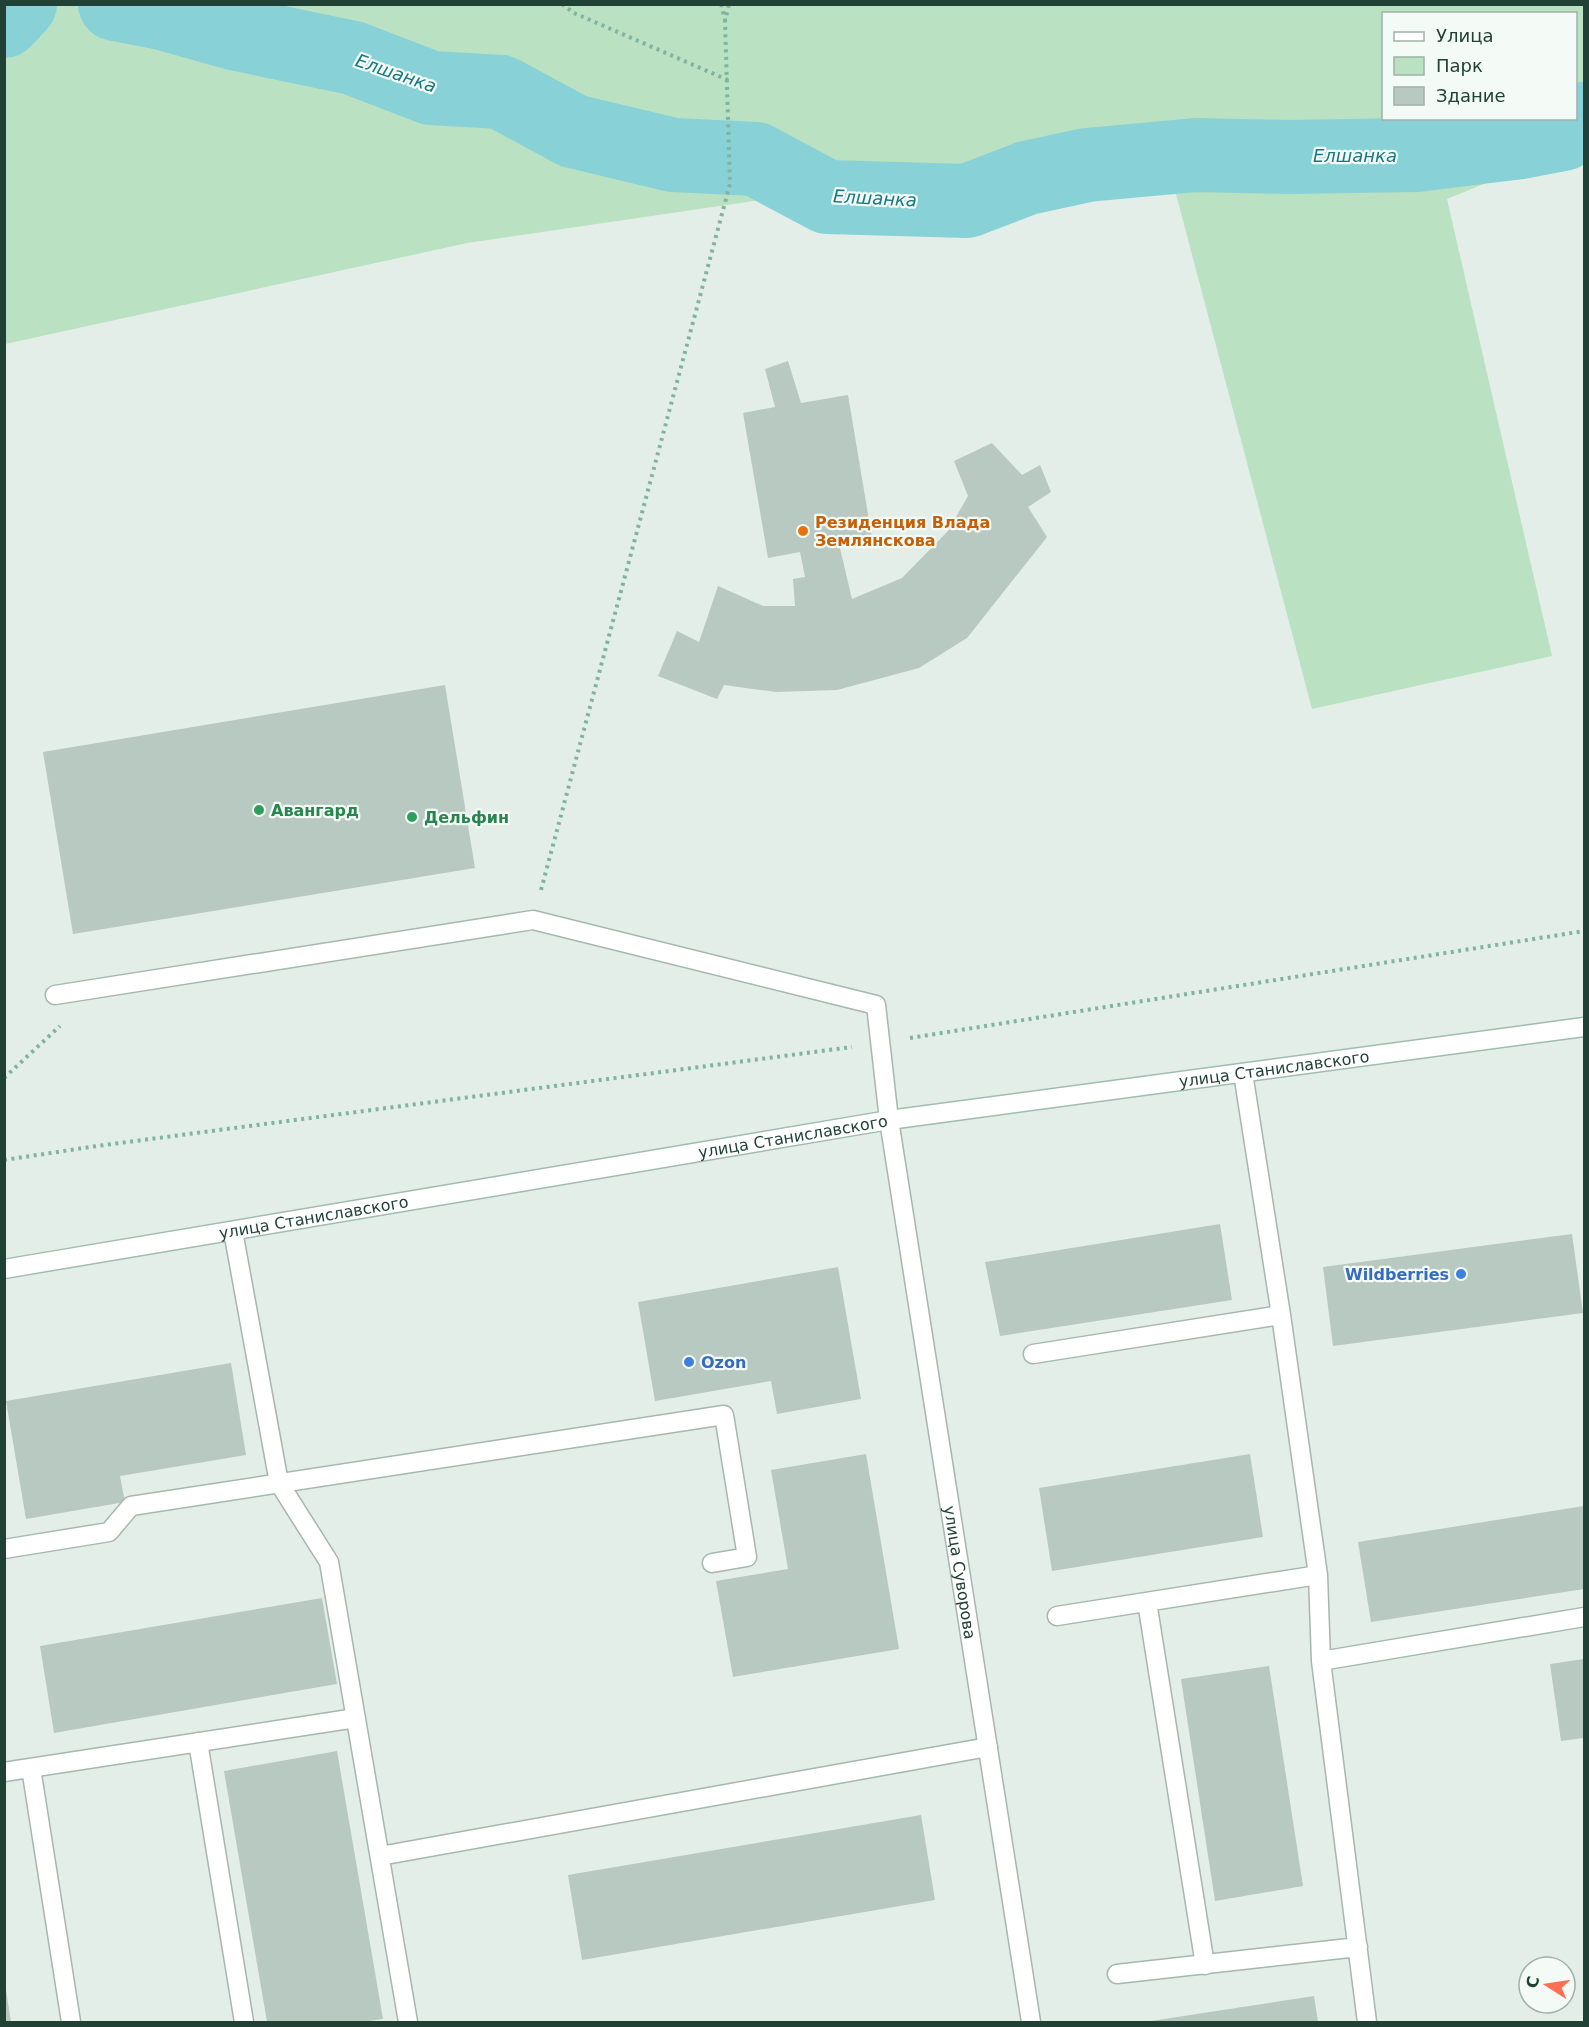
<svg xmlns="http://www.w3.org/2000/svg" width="1589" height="2027" viewBox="0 0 1589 2027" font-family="'DejaVu Sans',sans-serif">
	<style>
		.green { fill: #bae1c1; fill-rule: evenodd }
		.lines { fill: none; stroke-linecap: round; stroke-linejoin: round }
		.river { stroke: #87d1d7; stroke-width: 74 }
		.building { fill: #b8c9c1 }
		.service-casing { stroke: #a5b7af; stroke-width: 21 }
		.minor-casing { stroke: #a5b7af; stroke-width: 21 }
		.secondary-casing { stroke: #a0bbaf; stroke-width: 21 }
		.path { stroke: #81b4a0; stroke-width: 4; stroke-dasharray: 3 4.5; stroke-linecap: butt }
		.service { stroke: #fff; stroke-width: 18 }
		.minor { stroke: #fff; stroke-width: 18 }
		.secondary { stroke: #fff; stroke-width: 18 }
		.food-dot { fill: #e8710a; stroke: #f4faf6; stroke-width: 2 }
		.leisure-dot { fill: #2e9e5b; stroke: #f4faf6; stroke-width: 2 }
		.shop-dot { fill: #3f7fe0; stroke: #f4faf6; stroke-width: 2 }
		.labels { text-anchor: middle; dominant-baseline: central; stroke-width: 4.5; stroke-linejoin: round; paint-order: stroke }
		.food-label { font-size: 16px; font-weight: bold; fill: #c56008; stroke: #f4faf6; text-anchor: start }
		.leisure-label { font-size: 16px; font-weight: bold; fill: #27864d; stroke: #f4faf6; text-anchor: start }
		.street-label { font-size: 16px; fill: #214136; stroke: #f4faf6 }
		.shop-label { font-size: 16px; font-weight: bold; fill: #366cbe; stroke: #f4faf6; text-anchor: end }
		.water-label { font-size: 18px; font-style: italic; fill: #167982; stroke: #f4faf6 }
	</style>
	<rect width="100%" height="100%" fill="#e3eee8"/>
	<path class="green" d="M4,5H1584V143L1447,199L1552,656L1312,709L1162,141L467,243L5,344ZM1384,14H1576V118H1384Z"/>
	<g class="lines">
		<path class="river" d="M115,4L162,13L233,33L353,58L431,88L501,92L573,131L673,155L756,159L827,197L967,201L1027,178L1087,165L1196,155L1288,157L1416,155L1521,142L1563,134L1584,119
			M4,21L20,4"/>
	</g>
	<path class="building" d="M788,361L801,403L848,395L872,538L839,544L852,599L902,578L948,531L968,496L954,461L992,443L1022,475L1040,465L1051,492L1028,507L1047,537L967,638L919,668L837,690L776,692L724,685L717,699L658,676L677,631L699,642L718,586L763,606H795L793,579L805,577L800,552L768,558L743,413L775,407L765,369Z
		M445,685L475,868L73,934L43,752Z
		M1220,1224L1232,1300L1000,1336L985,1262Z
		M1572,1234L1583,1313L1333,1346L1323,1267Z
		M838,1267L861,1399L777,1414L771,1381L655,1401L638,1302Z
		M231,1363L246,1455L120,1476L125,1502L26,1519L6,1401Z
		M866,1454L899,1649L733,1677L716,1581L788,1569L771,1470Z
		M1250,1454L1263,1537L1052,1571L1039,1488Z
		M1584,1506V1589L1371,1622L1358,1542Z
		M322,1598L337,1684L54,1733L40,1646Z
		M1584,1659V1738L1561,1741L1550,1664Z
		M1269,1666L1303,1886L1215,1901L1181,1679Z
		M337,1751L383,2019L362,2022H267L224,1771Z
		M921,1815L935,1900L582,1960L568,1875Z
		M4,1990H6L11,2022H4Z
		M1314,1996L1318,2022H1151V2021Z"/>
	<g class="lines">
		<defs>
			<path id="service" d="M55,995L533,920L876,1005L889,1120
				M1243,1073L1281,1315L1318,1575L1321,1661L1367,2022
				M233,1231L279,1483L329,1562L408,2022
				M1033,1354L1281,1315
				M4,1549L109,1532L131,1506L724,1415L747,1557L712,1563
				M1147,1602L1205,1965
				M1057,1616L1318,1575
				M1321,1661L1584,1617
				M198,1742L244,2022
				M31,1768L71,2022
				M4,1772L356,1718
				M380,1856L988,1747
				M1117,1974L1358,1947"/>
			<g id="minor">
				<path id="s1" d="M889,1120L1031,2022"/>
			</g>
			<g id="secondary">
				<path id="s2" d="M4,1269L889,1120L1584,1027"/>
			</g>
		</defs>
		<use href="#service" class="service-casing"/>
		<use href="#minor" class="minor-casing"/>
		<use href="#secondary" class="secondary-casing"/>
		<path class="path" d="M562,4L574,13L728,80
			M721,4L725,20
			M541,890L730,184L725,21L729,4
			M910,1038L1584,931
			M4,1078L60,1026
			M4,1160L97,1146L852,1047"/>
		<use href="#service" class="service"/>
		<use href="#minor" class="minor"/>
		<use href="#secondary" class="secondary"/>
	</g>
	<circle class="food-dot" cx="803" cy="531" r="6"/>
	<g class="leisure-dot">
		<circle cx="259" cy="810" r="6"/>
		<circle cx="412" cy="817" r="6"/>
	</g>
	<g class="shop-dot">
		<circle cx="1461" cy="1274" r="6"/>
		<circle cx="689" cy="1362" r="6"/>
	</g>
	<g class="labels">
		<g class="food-label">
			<text x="815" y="522">Резиденция Влада<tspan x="815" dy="18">Землянскова</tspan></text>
		</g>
		<g class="leisure-label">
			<text x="271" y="810">Авангард</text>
			<text x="424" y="817">Дельфин</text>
		</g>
		<g class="street-label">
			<text stroke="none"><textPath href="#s2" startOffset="1286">улица Станиславского</textPath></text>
			<text stroke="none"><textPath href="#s2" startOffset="800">улица Станиславского</textPath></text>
			<text stroke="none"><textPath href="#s2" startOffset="314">улица Станиславского</textPath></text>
			<text stroke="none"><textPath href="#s1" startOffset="458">улица Суворова</textPath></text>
		</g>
		<g class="shop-label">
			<text x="1449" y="1274">Wildberries</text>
			<text x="701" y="1362" text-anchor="start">Ozon</text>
		</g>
		<g class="water-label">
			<text transform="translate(396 73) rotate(19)">Елшанка</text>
			<text x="1355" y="155">Елшанка</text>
			<text transform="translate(875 198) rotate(3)">Елшанка</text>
		</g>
	</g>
	<rect width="1589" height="2027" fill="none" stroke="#214136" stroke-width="12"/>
	<rect x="1382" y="12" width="195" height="108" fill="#f4faf6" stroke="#a0b0a9" stroke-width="1.5"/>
	<rect x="1394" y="32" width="30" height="9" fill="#ffffff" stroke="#a0b0a9" stroke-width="1.5"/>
	<text x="1436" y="42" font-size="18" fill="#214136">Улица</text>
	<rect x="1394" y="57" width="30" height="18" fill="#bae1c1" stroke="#a0b0a9" stroke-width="1.5"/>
	<text x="1436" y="72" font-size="18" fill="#214136">Парк</text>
	<rect x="1394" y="87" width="30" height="18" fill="#b8c9c1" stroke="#a0b0a9" stroke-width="1.5"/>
	<text x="1436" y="102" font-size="18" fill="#214136">Здание</text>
	<g transform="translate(1547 1985) rotate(282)"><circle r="28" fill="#f4faf6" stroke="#a0b0a9" stroke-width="1.5"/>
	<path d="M0-4.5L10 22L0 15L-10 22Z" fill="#fd6e52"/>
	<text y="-9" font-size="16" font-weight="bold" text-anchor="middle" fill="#214136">С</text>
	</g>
</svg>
